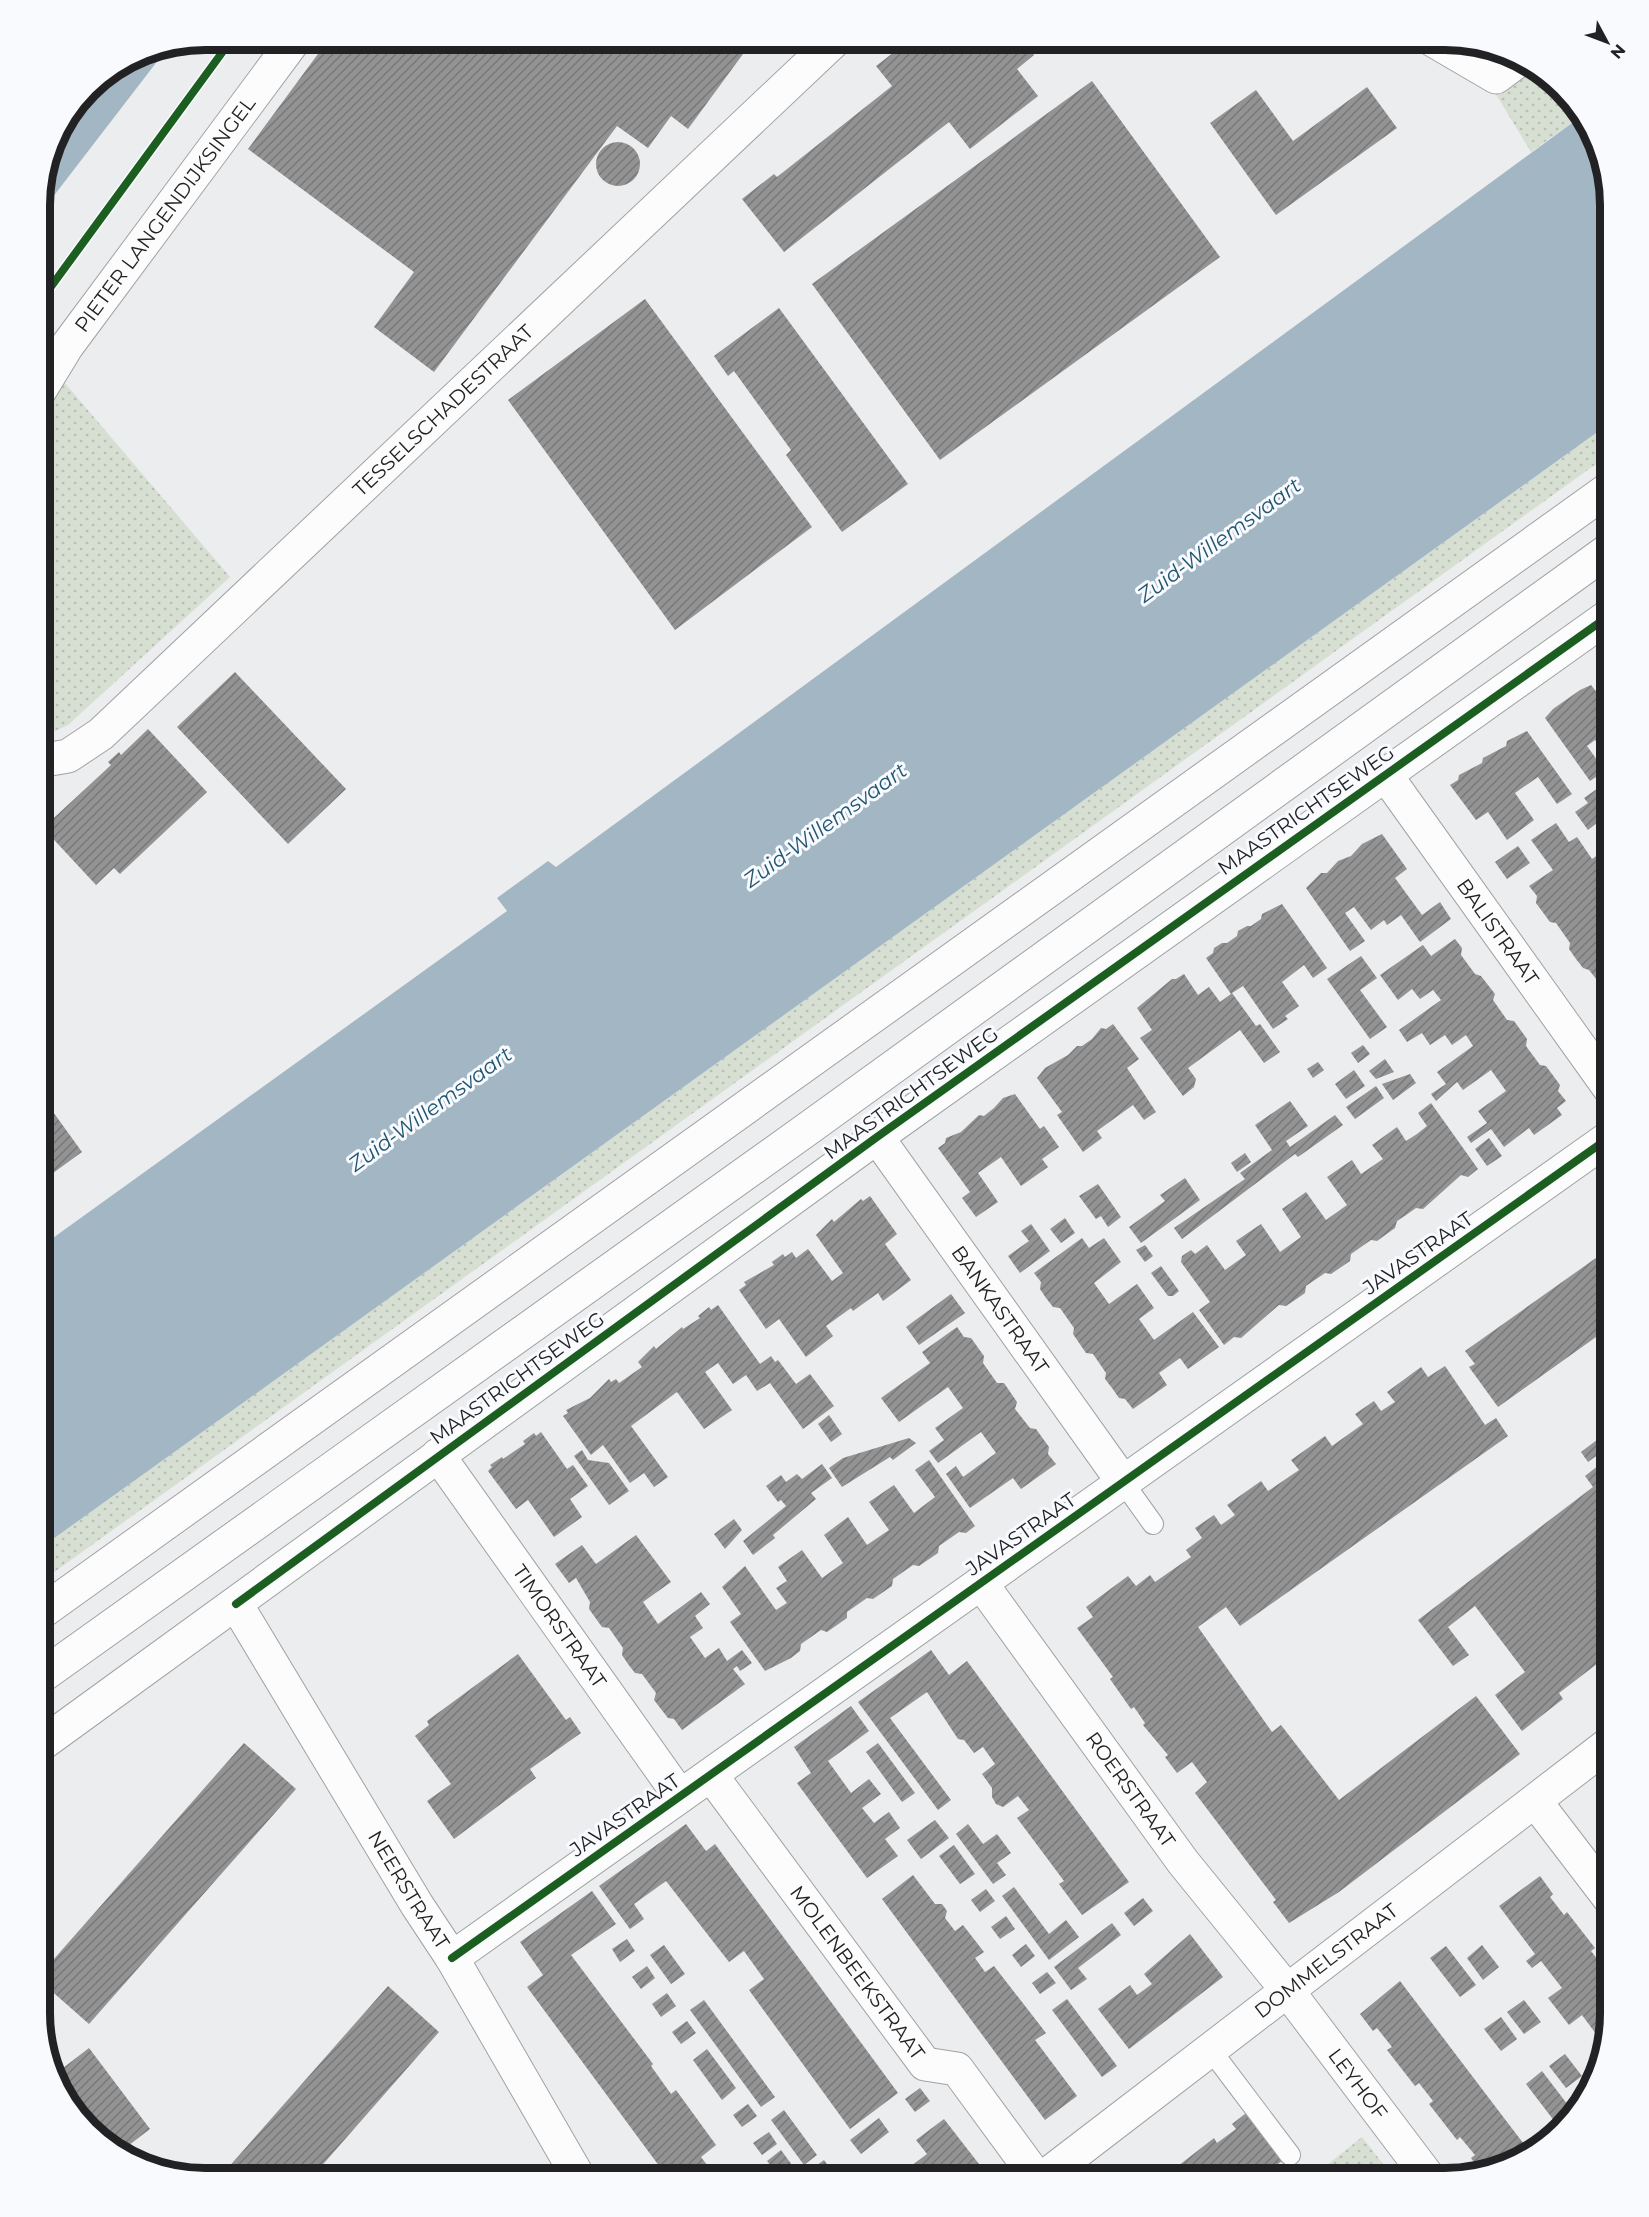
<svg xmlns="http://www.w3.org/2000/svg" width="1649" height="2217" viewBox="0 0 1649 2217" font-family="Montserrat,sans-serif">
	<style>
		.grass { fill: url(#grass-dots) }
		.water { fill: #a2b6c3 }
		.building { fill: url(#building-hatch) }
		.lines { fill: none; stroke-linecap: round; stroke-linejoin: round }
		.service-casing { stroke: #a1a2a4; stroke-width: 22 }
		.minor-casing { stroke: #a1a2a4; stroke-width: 35 }
		.tertiary-casing { stroke: #a1a2a4; stroke-width: 35 }
		.secondary-casing { stroke: #a1a2a4; stroke-width: 35 }
		.service { stroke: #fcfcfd; stroke-width: 20 }
		.minor { stroke: #fcfcfd; stroke-width: 33 }
		.tertiary { stroke: #fcfcfd; stroke-width: 33 }
		.secondary { stroke: #fcfcfd; stroke-width: 33 }
		.cycleway-casing { stroke: #f8fafe; stroke-width: 11 }
		.cycleway { stroke: #1b5e20; stroke-width: 8 }
		.labels { text-anchor: middle; dominant-baseline: central; stroke-width: 6; stroke-linejoin: round; paint-order: stroke }
		.street-label { font-size: 20px; fill: #222224; stroke: #f8fafe }
		.water-label { font-size: 21px; font-style: italic; fill: #235671; stroke: #f8fafe }
		.rim { fill: none; stroke: #222224; stroke-width: 8 }
	</style>
	<defs>
		<pattern id="grass-dots" width="8" height="8" patternUnits="userSpaceOnUse" patternTransform="scale(1.5)"><rect width="8" height="8" fill="#d6dfd2"/><path d="M2 2h.1M6 6h.1" fill="none" stroke="#b7bfb4" stroke-width="1.8" stroke-linecap="round"/></pattern>
		<pattern id="building-hatch" width="6" height="6" patternUnits="userSpaceOnUse" patternTransform="scale(1.5)"><rect width="6" height="6" fill="#939394"/><path d="M-1 1l2-2M0 6l6-6M5 7l2-2" fill="none" stroke="#787879"/></pattern>
	</defs>
	<rect width="100%" height="100%" fill="#ecedef"/>
	<path class="grass" d="M1527,61L1583,115L1531,152L1491,86Z
		M58,375L230,577L68,725L39,738V420Z
		M1610,423V454L39,1583V1549Z
		M1362,2137L1394,2178H1312V2177Z"/>
	<path class="water" d="M169,46L39,215V193L56,131L95,80L141,51Z
		M1583,115L1610,205V423L39,1549V1248L507,911L497,898L548,861L556,867Z"/>
	<path class="building" d="M329,39H754L688,129L671,116L648,148L617,126L434,372L374,327L414,272L248,149Z
		M911,39H1022L1034,55L1017,69L1038,96L970,149L949,122L784,252L742,199L774,174L777,177L892,86L876,66Z
		M1092,81L1220,257L940,460L812,284Z
		M1367,87L1397,128L1276,215L1210,123L1256,90L1293,141Z
		M596 164a22 22 0 1 1 44 0a22 22 0 1 1-44 0Z
		M645,299L812,527L675,630L508,400Z
		M779,308L908,484L842,532L786,455L791,450L734,371L728,376L714,356Z
		M235,672L346,789L288,844L177,727Z
		M1591,685L1602,699L1610,693V761L1595,740L1587,746L1605,771L1590,781L1545,718L1553,709L1580,690Z
		M148,729L207,792L120,874L114,868L96,885L43,828L111,765L108,762L119,752L121,755Z
		M1527,731L1572,794L1557,804L1538,777L1515,793L1534,820L1507,840L1488,812L1476,820L1450,785L1458,780L1459,775L1482,763L1483,758L1506,746L1507,741Z
		M1601,786L1610,799V813L1588,830L1575,812L1588,803L1584,798Z
		M1556,823L1569,842L1577,837L1592,859L1608,848L1610,851V971L1597,980L1589,970L1583,968L1576,959L1569,949L1570,943L1556,923L1550,922L1536,903L1537,896L1529,886L1553,870L1531,840Z
		M1382,834L1407,869L1395,878L1422,915L1440,902L1451,919L1420,942L1401,915L1387,925L1384,920L1371,930L1354,907L1345,913L1365,941L1350,951L1306,888L1321,873H1327L1338,861L1351,856L1362,844Z
		M1518,846L1530,863L1507,879L1495,862Z
		M1282,904L1327,968L1313,978L1304,965L1282,982L1299,1006L1285,1016L1288,1019L1273,1029L1243,986L1232,993L1256,1026L1260,1024L1280,1052L1264,1063L1240,1030L1188,1068L1196,1079L1194,1087L1183,1096L1140,1038L1152,1030L1137,1008L1172,979H1176L1184,974L1198,995L1209,987L1220,1002L1231,994L1206,958L1213,953L1214,948L1222,943H1227L1237,936L1238,931L1247,926H1251L1261,919L1262,914Z
		M1455,939L1462,948L1461,955L1475,974L1481,976L1495,994L1493,1000L1507,1020L1514,1021L1527,1039L1526,1046L1540,1065L1546,1066L1560,1085L1558,1091L1566,1101L1557,1108L1562,1115L1534,1135L1529,1128L1504,1147L1491,1129L1471,1143L1467,1137L1487,1123L1478,1111L1506,1091L1491,1070L1463,1090L1457,1082L1436,1101L1431,1094L1446,1084L1437,1072L1473,1046L1466,1035L1452,1045L1445,1035L1430,1045L1422,1033L1407,1042L1399,1030L1441,1000L1433,990L1420,999L1412,989L1398,1000L1380,975L1423,945L1431,956Z
		M1361,956L1377,978L1360,990L1387,1027L1370,1039L1327,979Z
		M1113,1024L1139,1059L1127,1068L1156,1112L1144,1120L1133,1105L1097,1131L1102,1138L1083,1152L1057,1115L1062,1112L1037,1078L1045,1068L1068,1055L1077,1046H1082L1092,1039L1101,1028L1106,1029Z
		M1363,1045L1370,1054L1358,1063L1351,1053Z
		M1385,1059L1394,1072L1376,1079L1369,1071Z
		M1318,1062L1324,1070L1313,1078L1307,1069Z
		M1354,1070L1365,1086L1346,1099L1335,1084Z
		M1410,1074L1416,1083L1393,1100L1382,1084Z
		M1376,1086L1384,1098L1355,1119L1346,1107Z
		M1015,1094L1040,1129L1044,1126L1059,1147L1042,1159L1048,1167L1021,1186L1001,1157L978,1173L998,1202L976,1217L962,1198L970,1192L938,1148L945,1143L946,1138L961,1132L979,1115L984,1116L994,1108L1003,1098Z
		M43,1098L82,1152L42,1181L39,1177V1100Z
		M1290,1101L1308,1126L1286,1141L1290,1147L1335,1115L1343,1125L1298,1157L1295,1154L1182,1239L1174,1228L1245,1179L1240,1173L1272,1150L1255,1125Z
		M1431,1103L1478,1169L1468,1177L1461,1175L1423,1209L1416,1208L1406,1215L1397,1221L1395,1228L1377,1241L1371,1240L1351,1254L1350,1261L1331,1274L1325,1273L1306,1286L1305,1293L1295,1300L1286,1306L1279,1305L1241,1338L1234,1337L1224,1345L1199,1310L1210,1302L1181,1262L1182,1256L1191,1250L1195,1254L1207,1245L1225,1270L1246,1255L1236,1241L1261,1224L1280,1252L1301,1237L1282,1209L1306,1192L1326,1220L1347,1205L1327,1177L1352,1160L1361,1174L1383,1159L1372,1145L1397,1127L1406,1141L1417,1134L1427,1126L1418,1113Z
		M1489,1138L1502,1156L1487,1166L1475,1149Z
		M1245,1153L1251,1162L1237,1172L1231,1163Z
		M1185,1178L1200,1200L1141,1243L1129,1227L1165,1201L1160,1195Z
		M1098,1184L1121,1217L1108,1227L1101,1216L1096,1219L1079,1196Z
		M870,1196L897,1234L885,1244L911,1280L883,1301L878,1293L853,1311L851,1308L826,1326L833,1336L806,1357L779,1319L766,1329L739,1290L746,1285L744,1282L774,1265L772,1262L783,1254L785,1257L792,1252L796,1258L808,1249L832,1281L843,1273L816,1235L832,1219L834,1222L861,1199L863,1201Z
		M1065,1218L1075,1233L1061,1243L1050,1229Z
		M1031,1224L1050,1251L1020,1273L1008,1256L1029,1241L1021,1231Z
		M1082,1238L1089,1248L1104,1238L1121,1262L1094,1283L1109,1304L1137,1284L1154,1308L1139,1319L1154,1340L1193,1312L1219,1347L1188,1369L1180,1358L1159,1373L1167,1385L1133,1409L1125,1399L1119,1398L1112,1388L1105,1379L1106,1373L1093,1354L1086,1353L1073,1334L1074,1328L1060,1308L1053,1307L1046,1298L1040,1289L1041,1282L1034,1273Z
		M1145,1245L1153,1256L1145,1262L1136,1250Z
		M1610,1248V1327L1498,1407L1469,1367L1475,1364L1465,1351Z
		M1161,1266L1179,1291L1173,1296H1168L1151,1273Z
		M951,1294L965,1313L919,1345L906,1327Z
		M718,1305L760,1364L771,1356L775,1362L778,1360L796,1384L810,1374L834,1406L803,1429L770,1383L757,1391L746,1375L733,1384L718,1363L705,1372L732,1410L704,1429L677,1392L631,1426L668,1477L654,1487L644,1473L630,1483L603,1445L591,1455L563,1416L568,1413L566,1410L590,1398L609,1379L611,1382L616,1379L619,1383L642,1367L638,1362L654,1346L656,1349L682,1327L683,1329L700,1318L698,1316L709,1307L711,1310Z
		M957,1327L964,1337L971,1338L984,1356L983,1363L997,1383H1004L1017,1402L1015,1409L1030,1428L1036,1429L1049,1447L1048,1454L1056,1464L1021,1489L1013,1478L970,1508L946,1474L956,1466L963,1477L996,1453L981,1432L938,1463L929,1451L944,1440L935,1428L963,1408L948,1387L899,1422L881,1398L930,1363L922,1352Z
		M1445,1366L1485,1425L1496,1418L1508,1436L1240,1626L1226,1607L1198,1627L1272,1732L1281,1725L1339,1800L1476,1696L1520,1754L1339,1892L1289,1923L1273,1902L1276,1900L1195,1793L1207,1782L1192,1762L1177,1773L1165,1757L1168,1755L1143,1725L1145,1723L1134,1707L1131,1709L1110,1679L1113,1677L1077,1628L1093,1617L1086,1607L1128,1576L1136,1586L1150,1575L1155,1582L1191,1557L1186,1550L1202,1538L1195,1528L1214,1515L1221,1525L1235,1515L1227,1505L1261,1481L1268,1491L1299,1470L1291,1460L1325,1436L1332,1446L1363,1424L1355,1414L1374,1401L1381,1411L1395,1402L1387,1392L1421,1367L1428,1377Z
		M829,1415L842,1434L831,1442L818,1424Z
		M1610,1430V1446L1588,1462L1581,1452Z
		M541,1432L567,1469L573,1465L588,1486L570,1499L582,1517L554,1537L528,1500L516,1509L488,1471L492,1467L490,1465L502,1457L503,1459L525,1444L523,1441L534,1433L536,1436Z
		M909,1438L916,1443L893,1460L890,1457L842,1487L829,1468L843,1458Z
		M582,1450L588,1460L609,1463L629,1491L609,1505L574,1456Z
		M929,1460L975,1526L966,1533L959,1532L939,1546L938,1553L919,1566L913,1565L893,1579L892,1586L873,1599L867,1598L847,1612V1618L827,1632L821,1630L801,1644L800,1651L791,1658L765,1671L730,1622L741,1614L722,1587L745,1566L776,1610L787,1603L776,1588L787,1581L778,1567L802,1550L822,1578L843,1563L824,1535L848,1517L867,1545L889,1530L869,1502L894,1485L914,1513L935,1497L915,1470Z
		M822,1464L832,1478L811,1493L816,1499L773,1535L775,1538L753,1555L743,1541L786,1506L781,1500L778,1502L766,1486L781,1475L786,1482L797,1474L802,1479Z
		M1599,1465L1607,1475L1610,1473V1654L1559,1693L1563,1699L1522,1731L1495,1695L1525,1672L1475,1606L1448,1627L1469,1655L1453,1666L1418,1620L1593,1487L1585,1476Z
		M734,1519L742,1530L725,1549L714,1534Z
		M636,1535L671,1582L643,1602L658,1624L701,1592L710,1604L695,1616L703,1628L690,1637L705,1658L719,1648L727,1661L742,1650L752,1663L740,1671L737,1666L733,1669L745,1684L682,1730L674,1719L668,1718L654,1700L656,1693L642,1674L635,1673L628,1664L622,1655L623,1648L609,1628L602,1627L589,1609L590,1602L576,1578L569,1583L555,1564L582,1545L596,1564Z
		M931,1650L949,1675L967,1661L1129,1882L1082,1915L1059,1884L1064,1881L1017,1818L1029,1810L1018,1796L1003,1807L996,1804L992,1797V1788L982,1774L995,1764L983,1747L974,1753L964,1740L958,1739L927,1692L890,1718L951,1800L938,1810L858,1702Z
		M518,1654L566,1720L570,1717L581,1733L530,1769L536,1778L454,1839L427,1801L451,1784L415,1736L429,1725L427,1721Z
		M851,1706L869,1731L828,1761L851,1793L869,1779L881,1794L862,1808L874,1823L889,1812L900,1828L885,1839L898,1856L867,1878L797,1783L811,1773L794,1747Z
		M244,1743L296,1789L89,2024L39,1980V1976Z
		M878,1743L915,1793L902,1802L866,1752Z
		M935,1820L949,1838L921,1859L907,1840Z
		M686,1824L706,1851L715,1844L898,2093L850,2129L749,1990L764,1979L744,1951L729,1962L666,1881L634,1904L644,1919L630,1929L599,1886Z
		M968,1824L983,1844L997,1834L1011,1853L997,1863L1006,1875L993,1884L956,1834Z
		M954,1845L975,1874L960,1884L939,1856Z
		M913,1875L935,1904H942L947,1911L945,1918L955,1931L963,1925L984,1952L975,1958L985,1972L994,1966L1046,2033L1035,2040L1077,2096L1045,2120L882,1899Z
		M1540,1876L1553,1894L1550,1897L1564,1915L1567,1912L1595,1948L1591,1951L1605,1969L1610,1968V2013L1602,2042L1582,2015L1569,2025L1548,1998L1562,1988L1541,1961L1532,1968L1526,1961L1535,1954L1499,1906Z
		M1014,1887L1049,1934L1066,1920L1079,1937L1049,1960L1002,1896Z
		M986,1889L995,1901L980,1912L971,1900Z
		M592,1891L616,1924L571,1955L653,2064L651,2066L671,2094L676,2090L716,2145L701,2157L717,2178H668L527,1987L543,1975L520,1942Z
		M1143,1898L1153,1911L1134,1926L1124,1913Z
		M1006,1916L1015,1929L1000,1939L991,1927Z
		M1112,1923L1121,1935L1078,1968L1087,1979L1071,1990L1054,1967Z
		M1190,1934L1223,1977L1129,2049L1098,2009L1130,1985L1137,1995L1152,1984L1144,1974Z
		M627,1939L635,1951L620,1962L612,1949Z
		M1026,1944L1035,1956L1021,1967L1012,1955Z
		M664,1945L685,1974L671,1984L650,1955Z
		M1482,1945L1499,1967L1483,1980L1467,1958Z
		M1446,1946L1476,1985L1460,1997L1430,1958Z
		M647,1966L655,1978L641,1989L632,1977Z
		M1047,1972L1056,1983L1040,1994L1032,1983Z
		M1400,1981L1504,2118L1530,2152L1478,2168L1471,2158L1475,2155L1460,2137L1457,2140L1429,2104L1433,2101L1419,2083L1415,2086L1387,2050L1392,2047L1377,2028L1373,2031L1360,2014Z
		M388,1986L439,2032L311,2178H219Z
		M667,1993L676,2006L661,2017L652,2004Z
		M1067,1999L1117,2066L1102,2077L1052,2010Z
		M704,2000L775,2097L761,2107L690,2010Z
		M1524,2000L1541,2022L1524,2034L1507,2012Z
		M1501,2017L1517,2039L1501,2051L1484,2029Z
		M687,2021L696,2033L681,2044L672,2032Z
		M89,2048L150,2129L120,2152L59,2071Z
		M707,2049L736,2088L722,2100L693,2060Z
		M1565,2054L1582,2076L1566,2088L1549,2066Z
		M1542,2071L1571,2109L1555,2122L1526,2084Z
		M920,2088L930,2101L915,2112L905,2099Z
		M748,2104L757,2116L742,2127L733,2115Z
		M784,2110L817,2155L804,2165L771,2120Z
		M1250,2110L1287,2157L1260,2178H1171L1181,2170L1178,2166L1214,2138L1217,2143L1236,2129L1232,2124Z
		M879,2118L889,2132L861,2154L850,2140Z
		M944,2119L979,2164L960,2178H895L927,2154L916,2140Z
		M769,2132L777,2144L762,2155L753,2143Z
		M781,2150L792,2165L779,2176L767,2161Z
		M824,2160L834,2174L829,2178H814L809,2171Z"/>
	<g class="lines">
		<defs>
			<path id="service" d="M1123,1482L1153,1524
				M1210,2049L1290,2155"/>
			<g id="minor">
				<path d="M1431,39L1496,77L1520,59"/>
				<path id="s1" d="M39,761L68,756L101,734L836,39"/>
				<path id="s2" d="M1385,774L1610,1089"/>
				<path id="s3" d="M877,1137L1123,1482"/>
				<path id="s4" d="M438,1455L680,1796"/>
				<path id="s5" d="M981,1583L1183,1862L1287,1990L1429,2178"/>
				<path id="s6" d="M236,1604L417,1905L452,1958L579,2178"/>
				<path d="M39,1746L877,1137L1610,615"/>
				<path id="s7" d="M711,1775L925,2064L957,2069L1037,2178"/>
				<path d="M1535,1801L1610,1899"/>
				<path d="M452,1958L1610,1137"/>
				<path id="s8" d="M1043,2178L1610,1743"/>
			</g>
			<g id="tertiary">
				<path id="s9" d="M39,392L67,346L295,39"/>
			</g>
			<path id="secondary" d="M39,1614L1610,488
				M39,1678L806,1130L1610,549"/>
		</defs>
		<use href="#service" class="service-casing"/>
		<use href="#minor" class="minor-casing"/>
		<use href="#tertiary" class="tertiary-casing"/>
		<use href="#secondary" class="secondary-casing"/>
		<use href="#service" class="service"/>
		<use href="#minor" class="minor"/>
		<use href="#tertiary" class="tertiary"/>
		<use href="#secondary" class="secondary"/>
		<defs>
			<path id="cycleway" d="M39,303L232,39
				M236,1604L877,1137L1610,615
				M452,1958L1610,1137"/>
		</defs>
		<use href="#cycleway" class="cycleway-casing"/>
		<use href="#cycleway" class="cycleway"/>
	</g>
	<g class="labels">
		<g class="street-label">
			<text stroke="none"><textPath href="#s9" startOffset="218">PIETER LANGENDIJKSINGEL</textPath></text>
			<text stroke="none"><textPath href="#s1" startOffset="540">TESSELSCHADESTRAAT</textPath></text>
			<text transform="translate(1306 810) rotate(-35)">MAASTRICHTSEWEG</text>
			<text stroke="none"><textPath href="#s2" startOffset="194">BALISTRAAT</textPath></text>
			<text transform="translate(911 1093) rotate(-36)">MAASTRICHTSEWEG</text>
			<text transform="translate(1418 1253) rotate(-35)">JAVASTRAAT</text>
			<text stroke="none"><textPath href="#s3" startOffset="212">BANKASTRAAT</textPath></text>
			<text transform="translate(517 1378) rotate(-36)">MAASTRICHTSEWEG</text>
			<text transform="translate(1021 1534) rotate(-35)">JAVASTRAAT</text>
			<text stroke="none"><textPath href="#s4" startOffset="210">TIMORSTRAAT</textPath></text>
			<text stroke="none"><textPath href="#s5" startOffset="255">ROERSTRAAT</textPath></text>
			<text transform="translate(625 1815) rotate(-35)">JAVASTRAAT</text>
			<text stroke="none"><textPath href="#s6" startOffset="334">NEERSTRAAT</textPath></text>
			<text stroke="none"><textPath href="#s8" startOffset="357">DOMMELSTRAAT</textPath></text>
			<text stroke="none"><textPath href="#s7" startOffset="246">MOLENBEEKSTRAAT</textPath></text>
			<text stroke="none"><textPath href="#s5" startOffset="627">LEYHOF</textPath></text>
		</g>
		<g class="water-label">
			<text transform="translate(1219 540) rotate(-36)">Zuid-Willemsvaart</text>
			<text transform="translate(825 825) rotate(-36)">Zuid-Willemsvaart</text>
			<text transform="translate(430 1109) rotate(-36)">Zuid-Willemsvaart</text>
		</g>
	</g>
	<path d="M0 0H1649V2217H0ZM205 50H1445A155 155 0 0 1 1600 205V2013A155 155 0 0 1 1445 2168H205A155 155 0 0 1 50 2013V205A155 155 0 0 1 205 50Z" fill="#f8fafe" fill-rule="evenodd"/>
	<path class="rim" d="M205 50H1445A155 155 0 0 1 1600 205V2013A155 155 0 0 1 1445 2168H205A155 155 0 0 1 50 2013V205A155 155 0 0 1 205 50Z"/>
	<g transform="translate(1607 42) rotate(131)" stroke="#f8fafe" stroke-width="4.5" paint-order="stroke">
	<path d="M0-4.5L10 22L0 15L-10 22Z" fill="#222224"/>
	<text y="-9" font-size="16" font-weight="bold" text-anchor="middle" fill="#222224">N</text>
	</g>
</svg>
